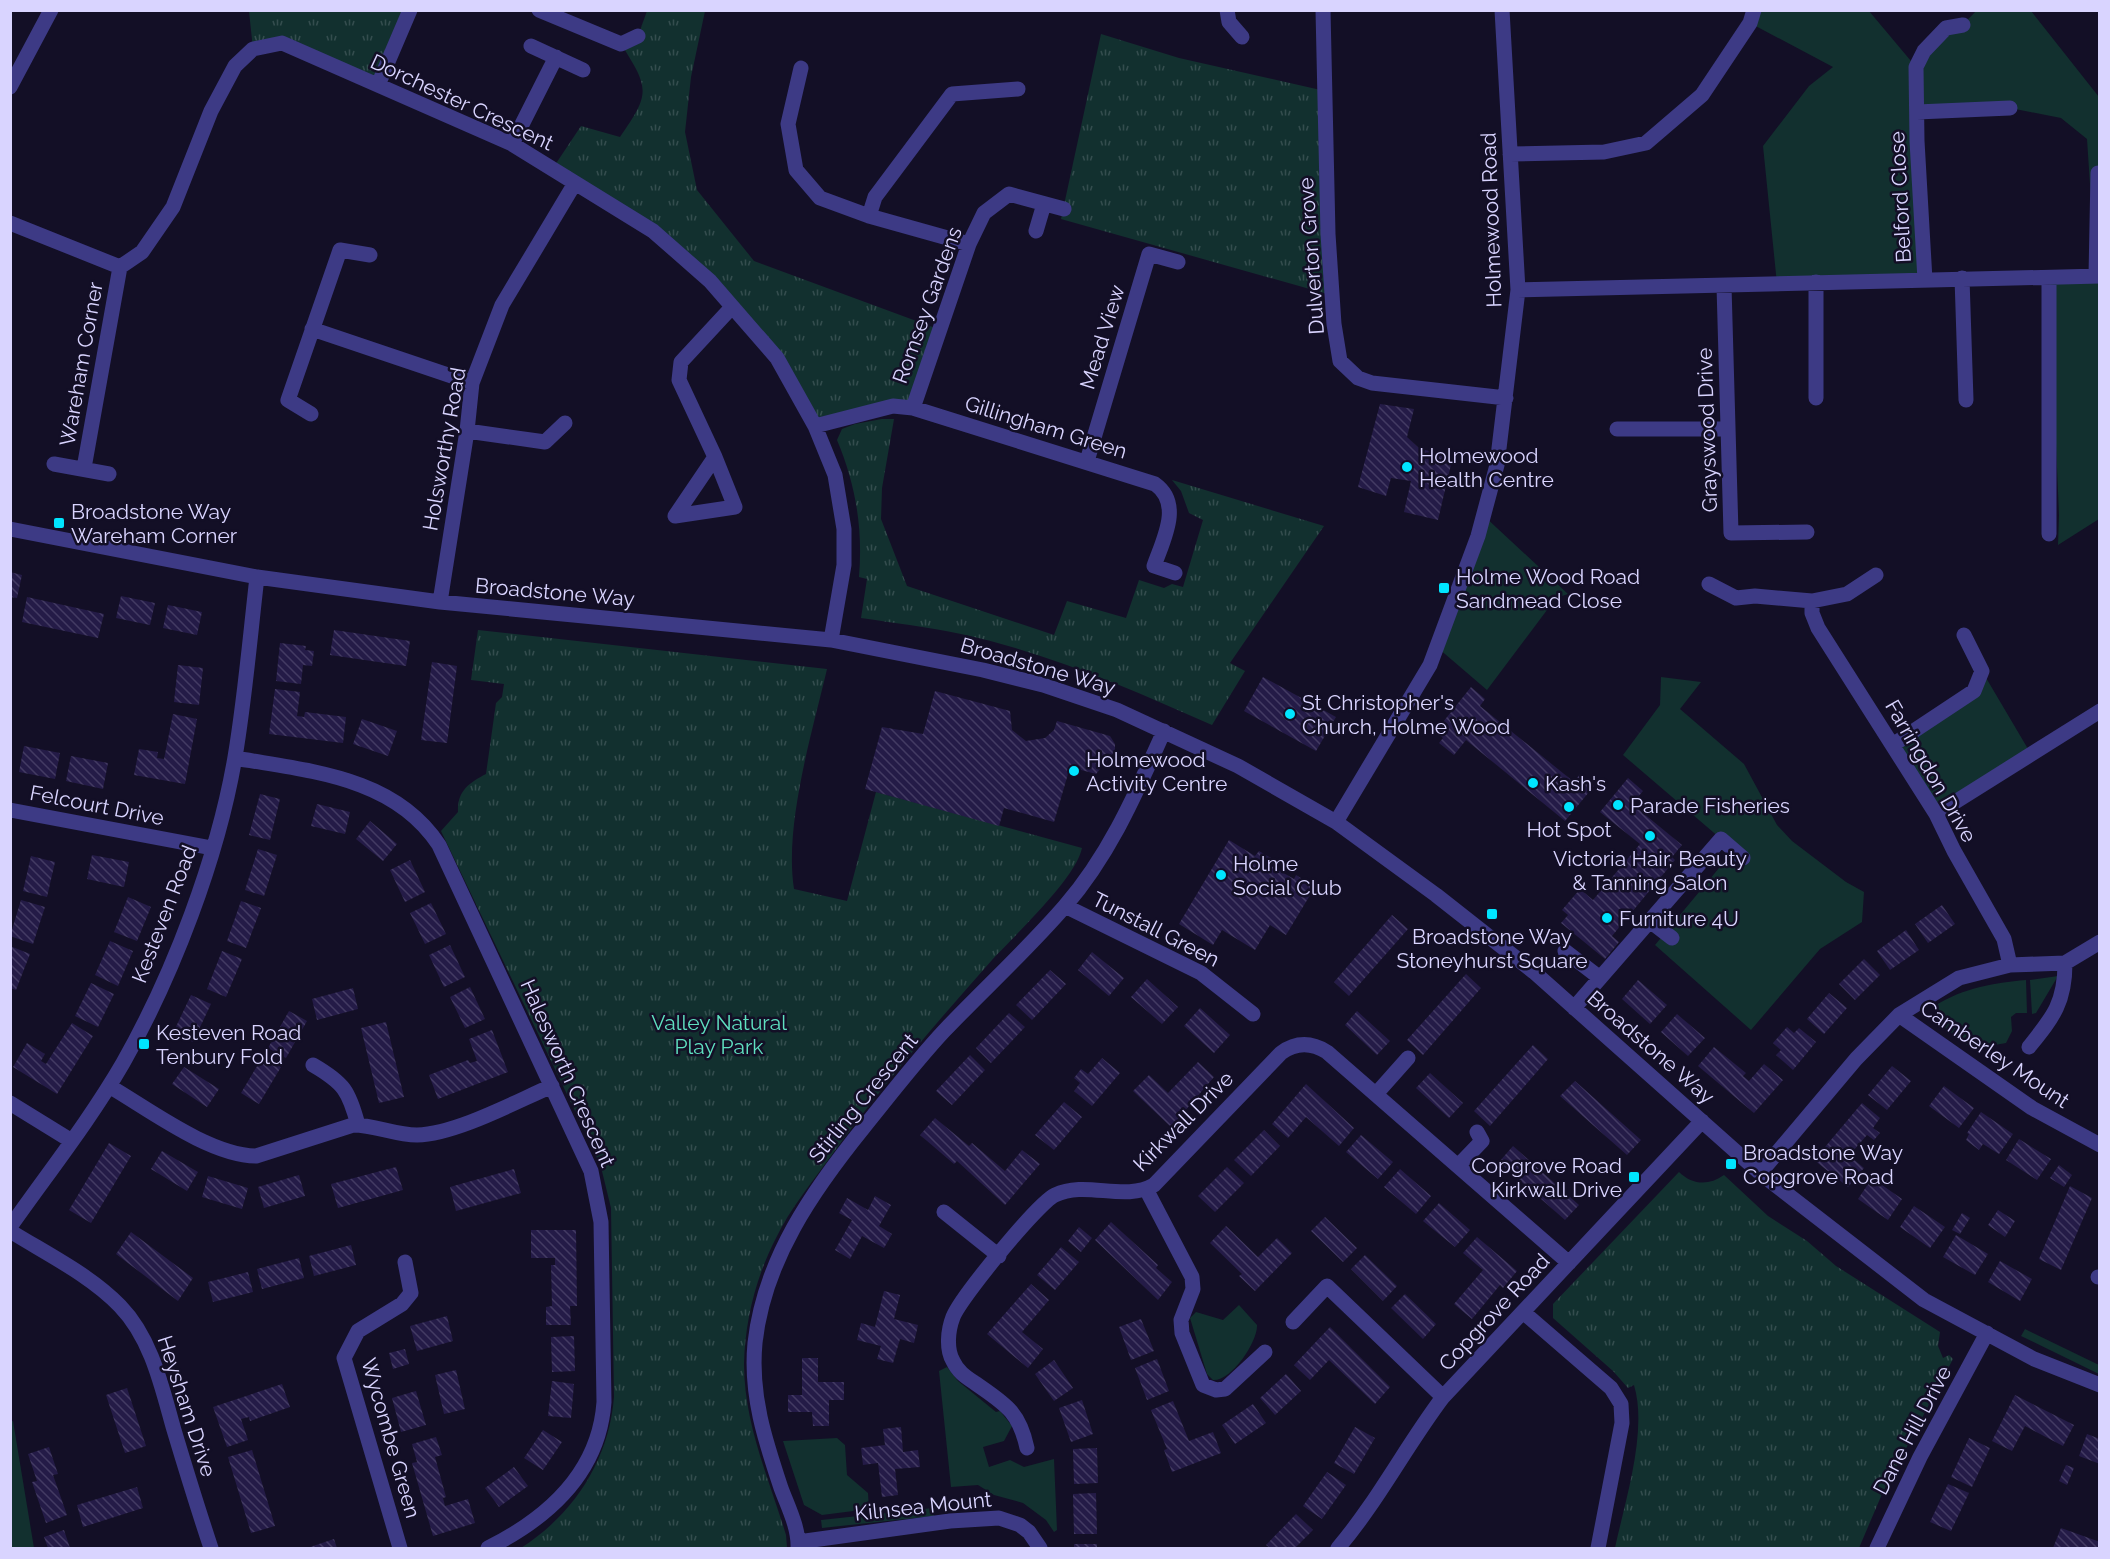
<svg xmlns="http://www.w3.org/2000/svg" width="2110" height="1559" viewBox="0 0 2110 1559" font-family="Raleway,sans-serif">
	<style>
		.grass { fill: #12302f }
		.park { fill: url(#park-tufts) }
		.building { fill: url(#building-back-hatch) }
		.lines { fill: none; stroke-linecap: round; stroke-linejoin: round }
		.minor { stroke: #3d3a85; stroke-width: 15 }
		.poi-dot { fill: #00e5ff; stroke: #130f26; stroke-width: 2 }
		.labels { text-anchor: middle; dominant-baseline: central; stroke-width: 5; stroke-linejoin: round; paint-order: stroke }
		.street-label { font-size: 21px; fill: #d9d4ff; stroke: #130f26 }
		.poi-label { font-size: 21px; fill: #d9d4ff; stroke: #130f26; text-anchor: start }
		.park-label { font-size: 21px; fill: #5fe0c0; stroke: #130f26 }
	</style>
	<defs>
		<pattern id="park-tufts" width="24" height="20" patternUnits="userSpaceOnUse" patternTransform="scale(1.5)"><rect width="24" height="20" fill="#12302f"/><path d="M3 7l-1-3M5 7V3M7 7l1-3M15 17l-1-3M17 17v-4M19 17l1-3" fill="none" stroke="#344d4e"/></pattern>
		<pattern id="building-back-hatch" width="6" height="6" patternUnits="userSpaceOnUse" patternTransform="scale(1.5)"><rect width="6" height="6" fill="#241b47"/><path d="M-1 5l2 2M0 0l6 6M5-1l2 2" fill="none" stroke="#433b63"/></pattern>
	</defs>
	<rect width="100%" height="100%" fill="#130f26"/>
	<path class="grass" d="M1754,11H1869L1916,67C1929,42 1958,32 1976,11H2031L2099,97V519L2058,545L2059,515L2049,278L2096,275L2087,139L2061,118L2010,108L1917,112L1925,280L1777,284L1763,146L1809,86L1833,67L1750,23Z
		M1483,515L1568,594L1556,598L1487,690L1438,648Z
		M1982,671L2031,754L1936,814L1894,744L1973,691Z
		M1661,677L1701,682L1680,709L1744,764L1777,825L1792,841L1846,882L1864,892L1862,922L1820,949L1751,1030L1655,945L1734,850L1623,755L1660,705Z
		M2058,976L2036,1013L2032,1014L2030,980Z
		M2026,980L2027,1013H2016L2011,1017L2012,1031L2006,1043L1978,1048L1975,1051L1936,1021V1005C1964,988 1993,983 2026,980Z
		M1239,1305L1257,1325C1258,1341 1232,1381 1213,1380L1207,1374L1190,1318L1196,1312L1223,1320Z
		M2025,1329L2099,1365V1374L2021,1336Z
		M947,1367L958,1381L996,1412L1000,1411L1012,1426L1004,1441L983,1447L989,1467L1010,1460L1024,1467L1054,1459L1057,1530L1054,1532L1046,1520L1023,1503L994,1495L978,1485L951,1487L939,1371Z
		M13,1421L34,1548H11L10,1422Z
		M837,1438L845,1445L847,1475L868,1493L869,1509L822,1515L804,1505L783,1441Z
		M933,1508L934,1516L822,1528L821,1520Z"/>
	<path class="park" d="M249,11H410L378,85L282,43L253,49Z
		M647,11H705L691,77L685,132L697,190L754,261L938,329L913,408L815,426L777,358L653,231L553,168L581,126L620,137C651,93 649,88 621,44L638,36Z
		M1101,34L1179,58L1325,91L1331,295L1061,219Z
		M882,419H894L882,488L881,519L907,586L1054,635L1067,601L1126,618L1139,580L1164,588L1172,584L1183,587L1203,520L1189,513L1181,491L1172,480L1324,526L1230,663L1245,671L1212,725C1131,689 1049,653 961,634C928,627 895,623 861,618L867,579L859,577C863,529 856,485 837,440L842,429L855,424Z
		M478,630L827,669C812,733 784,825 794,889L847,901L876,792L1082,848C1076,878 1015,935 992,960C936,1023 881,1087 831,1156C812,1182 790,1209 776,1238C756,1277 745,1320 744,1364C744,1424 769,1479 786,1535L787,1548H521C574,1514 609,1460 614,1397L611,1208L601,1167L586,1134L441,831L458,812C457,791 469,783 486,774L496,703L502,697L504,684L471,680Z
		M1679,1172C1692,1185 1709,1186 1724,1175L1768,1216L1807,1241L1836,1266L1940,1332L1938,1346L1943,1358L1949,1355L1953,1359L1882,1494L1859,1548H1615C1625,1501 1648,1431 1634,1385L1628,1388L1613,1371L1553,1318V1304Z"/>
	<path class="building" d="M1380,404L1414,409L1407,437L1420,449L1453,456L1438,520L1404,512L1411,481L1391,478L1386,496L1358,487Z
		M10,572L22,575L17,598L10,597Z
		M121,596L155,603L150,625L116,618Z
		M27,597L104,614L98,638L22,622Z
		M168,605L202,612L197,635L163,628Z
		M334,630L410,641L406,666L330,655Z
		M280,643L306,646L305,650L314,651L312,666L303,665L301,684L276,681Z
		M432,662L457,666L447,743L421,740Z
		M178,665L203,668L199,705L174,702Z
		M1263,677L1336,717L1316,751L1244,711Z
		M1471,687L1485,699L1480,706L1574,782L1580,774L1594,786L1565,821L1466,740L1454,755L1439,743L1443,738L1435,732Z
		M275,689L300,692L297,716L304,717L305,712L346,717L343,743L269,734Z
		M935,691L1010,711L1012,730L1026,741L1045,738L1054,730L1057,721L1110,736L1115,744V751L1096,774L1070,767L1054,822L1004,808L999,826L865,789L882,727L923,734Z
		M173,714L197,719L185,784L134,775L139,749L158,752L157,758L164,759Z
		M362,719L397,731L388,756L353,744Z
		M24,746L60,753L55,779L19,772Z
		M71,756L108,763L103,789L66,781Z
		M1628,778L1643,791L1632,804L1682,845L1672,857L1675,860L1612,936L1619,942L1605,959L1561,923L1568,915L1562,910L1580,889L1593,900L1640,844L1600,812Z
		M260,794L280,799L270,840L249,835Z
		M317,804L350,812L345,834L311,826Z
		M370,821L397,844L383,861L356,839Z
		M1229,840L1255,856L1259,851L1271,858L1268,864L1294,879L1296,875L1315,887L1286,935L1270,925L1255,950L1222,930L1213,945L1179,924Z
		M258,849L277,855L264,896L245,890Z
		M92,855L129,862L124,887L87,879Z
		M31,856L55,862L47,897L23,891Z
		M410,860L425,892L405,902L390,870Z
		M128,897L151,907L137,941L114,932Z
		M21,900L45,907L33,944L10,936Z
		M241,901L261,908L246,948L227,941Z
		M431,903L446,934L425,944L410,913Z
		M1942,905L1955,924L1928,943L1915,924Z
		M1392,915L1408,929L1349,996L1334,982Z
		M1906,930L1919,950L1890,970L1877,951Z
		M110,941L133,951L118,986L95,975Z
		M450,945L465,977L444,987L429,955Z
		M10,946L30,954L16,990L10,988Z
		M222,951L242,959L226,997L207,989Z
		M1092,952L1124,978L1109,996L1078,970Z
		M1864,959L1880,975L1855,1000L1839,984Z
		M1050,970L1066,984L1032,1020L1016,1005Z
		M1466,974L1481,988L1423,1055L1407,1040Z
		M1147,979L1178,1007L1162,1024L1131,997Z
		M1638,980L1667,1005L1650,1024L1622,999Z
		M91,983L114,994L98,1027L75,1016Z
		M470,987L485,1019L465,1028L450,997Z
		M353,988L358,1009L317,1020L312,999Z
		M1829,993L1847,1008L1824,1034L1807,1019Z
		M191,995L211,1004L193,1042L173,1033Z
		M1200,1008L1230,1035L1214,1053L1184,1026Z
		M289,1011L307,1021L286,1058L268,1048Z
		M1357,1011L1390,1041L1377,1055L1345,1025Z
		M1009,1013L1025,1027L991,1063L976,1048Z
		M1677,1014L1705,1038L1688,1056L1661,1032Z
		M386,1022L404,1097L379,1103L361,1028Z
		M72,1023L93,1036L57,1094L13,1067L27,1043L45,1054L41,1061L46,1064Z
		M1787,1027L1794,1033L1799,1028L1816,1042L1793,1070L1776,1055L1781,1050L1773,1043Z
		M492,1030L508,1072L438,1099L429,1075L468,1060L470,1063L477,1061L469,1039Z
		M1533,1045L1548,1059L1490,1126L1474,1111Z
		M1714,1047L1746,1073L1743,1076L1749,1081L1764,1064L1783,1080L1754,1113L1698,1066Z
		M970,1055L985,1070L952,1105L936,1091Z
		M263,1056L281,1067L259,1104L241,1093Z
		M1102,1058L1120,1073L1092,1106L1074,1091L1080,1083L1074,1078L1081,1069L1088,1074Z
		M1198,1062L1214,1077L1171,1127L1133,1091L1149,1075L1168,1093Z
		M1892,1066L1911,1081L1887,1110L1868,1095Z
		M184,1067L219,1089L207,1107L172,1084Z
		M1430,1073L1463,1103L1449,1118L1416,1088Z
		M1575,1081L1641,1140L1627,1155L1560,1096Z
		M1306,1084L1354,1128L1339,1146L1306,1117L1288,1138L1272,1124Z
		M1944,1086L1974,1108L1959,1128L1929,1106Z
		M1064,1102L1082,1117L1054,1150L1035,1135Z
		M1862,1103L1880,1118L1873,1128L1880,1133L1874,1140L1867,1135L1853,1151L1850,1149L1846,1153L1864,1168L1848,1187L1814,1160Z
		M1981,1112L2013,1134L1999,1154L1983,1144L1979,1150L1966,1140L1969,1134L1967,1133Z
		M935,1118L969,1146L972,1143L1005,1171L1022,1150L1040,1164L1005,1205L957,1161L954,1164L920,1135Z
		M1264,1130L1280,1146L1251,1176L1234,1160Z
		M1361,1135L1393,1162L1378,1179L1346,1152Z
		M2019,1139L2051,1159L2037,1180L2006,1160Z
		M109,1143L131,1156L91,1223L69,1210Z
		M1513,1146L1579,1205L1565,1220L1499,1162Z
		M162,1151L198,1172L187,1191L151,1169Z
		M2059,1165L2072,1175L2064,1187L2050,1178Z
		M396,1167L403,1190L338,1208L331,1184Z
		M1227,1167L1244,1183L1215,1212L1198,1196Z
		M514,1169L521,1193L456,1211L450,1187Z
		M1400,1169L1431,1196L1416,1214L1384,1187Z
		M299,1175L305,1196L264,1208L258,1187Z
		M208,1176L248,1188L242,1209L202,1197Z
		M1872,1178L1902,1199L1888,1220L1858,1199Z
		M2070,1186L2092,1198L2061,1270L2039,1259Z
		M875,1196L891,1205L879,1226L892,1234L884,1248L862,1236L850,1259L835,1250L852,1220L839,1213L847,1198L868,1210Z
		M1439,1203L1470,1230L1455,1247L1423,1221Z
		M1914,1206L1945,1227L1930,1248L1900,1227Z
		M1998,1210L2015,1221L2005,1237L1988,1225Z
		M1962,1213L1970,1218L1960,1234L1952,1230Z
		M1325,1217L1357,1248L1343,1262L1311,1231Z
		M1111,1222L1158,1265L1156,1268L1172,1282L1158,1300L1095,1240Z
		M1226,1226L1258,1257L1277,1238L1292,1253L1255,1291L1239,1276L1242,1274L1210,1243Z
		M1079,1227L1092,1238L1081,1252L1068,1241Z
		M531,1230H576L577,1306H570L571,1325H546V1307L552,1306L551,1265H555V1258H531Z
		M131,1232L193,1278L178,1301L116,1254Z
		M1956,1235L1988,1254L1975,1275L1943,1257Z
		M1477,1237L1517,1271L1503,1288L1500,1285L1472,1319L1454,1304L1483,1270L1463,1253Z
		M351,1245L356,1265L314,1276L309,1256Z
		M1061,1247L1079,1262L1055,1290L1037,1275Z
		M1365,1255L1397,1286L1383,1301L1351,1269Z
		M299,1258L304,1278L262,1289L257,1269Z
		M2000,1261L2032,1279L2020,1301L1988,1282Z
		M248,1272L253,1292L213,1302L208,1282Z
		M1031,1284L1049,1300L1022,1332L1043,1349L1028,1368L987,1334Z
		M884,1291L900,1295L894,1319L918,1325L914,1343L900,1339L893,1363L877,1359L881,1346L857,1340L861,1323L875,1327Z
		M1405,1294L1436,1324L1423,1339L1391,1308Z
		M447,1316L453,1341L417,1351L410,1326Z
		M1141,1319L1154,1351L1131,1360L1119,1327Z
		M1330,1327L1390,1387L1375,1404L1329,1360L1310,1380L1294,1365Z
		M574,1336L575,1371L552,1372L551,1337Z
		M405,1349L409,1364L393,1369L389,1353Z
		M802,1358H818V1382H844V1400H829V1426H813L812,1412H788V1395H802Z
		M1157,1359L1169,1391L1147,1400L1135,1368Z
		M1054,1360L1073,1388L1054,1401L1035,1374Z
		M456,1370L465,1409L444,1414L435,1375Z
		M1286,1374L1301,1391L1275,1415L1260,1398Z
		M552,1381L574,1384L571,1418L548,1416Z
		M282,1384L290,1407L250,1421L249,1417L241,1419L248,1440L227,1447L213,1407Z
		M127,1388L146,1446L125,1453L106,1395Z
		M416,1391L426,1425L401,1432L392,1398Z
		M2015,1395L2074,1425L2063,1446L2025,1426L2012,1451L1992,1441Z
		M1082,1400L1093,1434L1071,1442L1059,1408Z
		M1173,1401L1189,1441L1213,1432L1221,1453L1172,1472L1164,1450L1167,1449L1151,1410Z
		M1253,1404L1266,1423L1235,1444L1222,1425Z
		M901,1427L903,1452L918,1450L920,1467L895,1469L898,1495L882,1497L878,1463L863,1465L861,1448L885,1445L883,1429Z
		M1355,1427L1375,1438L1354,1474L1334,1463Z
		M543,1430L562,1442L543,1470L524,1458Z
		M2087,1434L2100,1439V1464L2079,1456Z
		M436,1437L442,1455L435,1457L446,1497L443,1498L445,1506L468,1499L475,1523L433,1536L412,1463L417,1462L412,1444Z
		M1969,1438L1990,1448L1972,1487L1951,1477Z
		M49,1447L58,1474L53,1475L67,1515L46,1523L32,1482L37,1481L28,1454Z
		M1097,1448L1098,1483L1074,1484L1073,1449Z
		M252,1450L275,1526L251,1533L228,1457Z
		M2066,1465L2074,1468L2067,1485L2059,1481Z
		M514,1467L528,1486L499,1507L485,1488Z
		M1327,1472L1346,1485L1322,1519L1303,1506Z
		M1948,1484L1969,1493L1951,1531L1930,1522Z
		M137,1487L143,1508L83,1527L77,1505Z
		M1096,1493L1097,1534H1074L1073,1494Z
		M1296,1514L1313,1530L1295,1548H1270L1266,1545Z
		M2061,1528L2100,1542V1548H2053Z
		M64,1530L70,1548H48L44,1537Z
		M334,1539L337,1548H307Z
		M1074,1544H1097V1548H1074Z"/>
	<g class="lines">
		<path class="minor" d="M539,10L621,44L638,36
			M1227,10L1229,22L1242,37
			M1323,10L1328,234L1334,324L1340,361L1358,378L1372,383L1506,398
			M531,46L583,70
			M801,68L788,124L796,170L820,198L869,216L969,244
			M378,85L410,10
			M10,87L51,10
			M1917,112L2010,108
			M512,144L556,57
			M1510,154L1604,152L1646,143L1702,95L1750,23L1754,10
			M869,216L875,197L952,94L1018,89
			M10,223L120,267L142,252L173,207L211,111L235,66L253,49L282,43L512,144L653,231L710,281L777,358L815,426L835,475L844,529V565L831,640
			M1036,231L1044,204
			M2096,276L2098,173
			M1962,278L1966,400
			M1925,280L1917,141L1916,67L1924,51L1946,28L1963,25
			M1724,286L1731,533L1807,532
			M1518,290L2100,276
			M312,329L472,383
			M1816,398V282
			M913,408L969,244L984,213L1009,194L1064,209
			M311,414L288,400L340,250L370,255
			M815,426L893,406L913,408L1155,484C1183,504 1163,540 1154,566L1175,573
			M1617,429H1727
			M467,431L545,442L565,423
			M715,457L675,516L735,507L715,457L679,380L681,362L732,307
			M1087,461L1149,254L1178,262
			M54,464L109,474
			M84,468L120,267
			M10,529L257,577L440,602L831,640L983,670L1043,685L1117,710L1238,766L1336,822L1436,895L1534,972L1760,1173L1924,1300L2034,1359L2100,1385
			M2049,534V278
			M1709,584L1736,598L1755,596L1812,601L1847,594L1876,575
			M1812,601V613L1818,628L1936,814L1954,851L2004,939L2010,965
			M440,602L467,431L472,383L502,305L575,183
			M1894,744L1974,691L1982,671L1964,635
			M235,758C308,771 394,776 439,845L591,1171L601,1222L604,1402C599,1473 548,1518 488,1548
			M10,810L212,848
			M1936,814L2100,711
			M1336,822L1430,665L1478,536L1497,465L1518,290L1502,10
			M1065,906L1201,973L1253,1014
			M1650,921L1672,938
			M1565,951L1600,978
			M1574,1008L1721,839L1743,858
			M1899,1015L2032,1108L2100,1145
			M2029,1047C2053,1017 2065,1003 2065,963
			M313,1065C344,1083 349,1091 358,1125
			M109,1086C150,1110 209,1155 256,1156L353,1125C375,1125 395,1135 417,1135C456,1134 515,1102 552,1086
			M1376,1094L1408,1058
			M10,1103L70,1140
			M1458,1166L1482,1141L1477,1132
			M1760,1173L1856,1059L1899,1015L1959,978L2010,965L2065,963L2100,942
			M1146,1189L1192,1277L1193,1289L1181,1320L1182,1333L1203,1385L1216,1390L1225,1389L1265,1352
			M944,1212L999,1256
			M10,1227C48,1173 90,1120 123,1063C173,975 218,857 235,757C245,698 250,637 257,577
			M10,1231C47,1254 90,1275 120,1306C152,1339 162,1388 174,1430C186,1470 198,1509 211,1548
			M2098,1277H2100
			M1523,1312L1611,1388L1621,1404L1622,1423L1598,1548
			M1293,1322L1327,1286L1443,1397
			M1027,1448C1019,1411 1005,1404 975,1383C966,1377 958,1372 953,1361C946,1349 948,1330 953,1317C961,1297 1038,1203 1055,1195C1086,1180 1124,1202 1154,1185L1281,1053C1296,1042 1311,1042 1327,1052L1569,1263
			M798,1542L950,1521L999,1518L1020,1525L1029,1532L1040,1548
			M400,1548L344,1358L358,1331L402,1304L411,1293L405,1262
			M798,1548C799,1528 788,1507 781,1488C765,1440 750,1395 755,1343C764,1260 813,1190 864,1127C890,1095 916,1061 944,1031C984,989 1027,950 1065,906C1110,854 1136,793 1164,731
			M1338,1548C1378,1501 1406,1446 1443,1397L1702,1121
			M1877,1548L1920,1457L1987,1333"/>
	</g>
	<g class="poi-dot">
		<circle cx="1407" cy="467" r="6"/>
		<rect x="53" y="517" width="12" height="12" rx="3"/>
		<rect x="1438" y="582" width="12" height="12" rx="3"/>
		<circle cx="1290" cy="714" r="6"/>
		<circle cx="1074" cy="771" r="6"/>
		<circle cx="1533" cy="783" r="6"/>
		<circle cx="1618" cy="805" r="6"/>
		<circle cx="1569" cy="807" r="6"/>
		<circle cx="1650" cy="836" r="6"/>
		<circle cx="1221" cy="875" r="6"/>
		<rect x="1486" y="908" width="12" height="12" rx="3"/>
		<circle cx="1607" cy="918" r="6"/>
		<rect x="138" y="1038" width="12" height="12" rx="3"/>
		<rect x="1725" y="1158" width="12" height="12" rx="3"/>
		<rect x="1628" y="1171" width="12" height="12" rx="3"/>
	</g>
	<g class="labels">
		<g class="street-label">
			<text transform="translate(462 102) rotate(25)">Dorchester Crescent</text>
			<text transform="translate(1900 197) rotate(-93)">Belford Close</text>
			<text transform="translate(1491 220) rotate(-92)">Holmewood Road</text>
			<text transform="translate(1311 256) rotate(-94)">Dulverton Grove</text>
			<text transform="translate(927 305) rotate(-70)">Romsey Gardens</text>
			<text transform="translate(1102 337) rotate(-73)">Mead View</text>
			<text transform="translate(81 364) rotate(-80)">Wareham Corner</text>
			<text transform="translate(1046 427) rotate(17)">Gillingham Green</text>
			<text transform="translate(1707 430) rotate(-92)">Grayswood Drive</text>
			<text transform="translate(444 449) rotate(-80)">Holsworthy Road</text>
			<text transform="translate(555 592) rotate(5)">Broadstone Way</text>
			<text transform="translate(1038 666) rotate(16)">Broadstone Way</text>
			<text transform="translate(1931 771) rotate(60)">Farringdon Drive</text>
			<text transform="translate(97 805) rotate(11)">Felcourt Drive</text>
			<text transform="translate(164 914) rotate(-69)">Kesteven Road</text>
			<text transform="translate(1156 929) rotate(27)">Tunstall Green</text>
			<text transform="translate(1651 1047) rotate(41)">Broadstone Way</text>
			<text transform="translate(1995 1054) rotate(34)">Camberley Mount</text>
			<text transform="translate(568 1073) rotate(66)">Halesworth Crescent</text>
			<text transform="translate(863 1098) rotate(-51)">Stirling Crescent</text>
			<text transform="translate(1183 1121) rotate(-45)">Kirkwall Drive</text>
			<text transform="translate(1494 1312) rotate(-47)">Copgrove Road</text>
			<text transform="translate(187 1406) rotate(72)">Heysham Drive</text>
			<text transform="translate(1912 1430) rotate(-62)">Dane Hill Drive</text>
			<text transform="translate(391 1438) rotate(74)">Wycombe Green</text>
			<text transform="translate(923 1506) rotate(-6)">Kilnsea Mount</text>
		</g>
		<g class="poi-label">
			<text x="1419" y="455">Holmewood<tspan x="1419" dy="24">Health Centre</tspan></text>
			<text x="71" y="511">Broadstone Way<tspan x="71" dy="24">Wareham Corner</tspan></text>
			<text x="1456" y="576">Holme Wood Road<tspan x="1456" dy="24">Sandmead Close</tspan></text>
			<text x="1302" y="702">St Christopher's<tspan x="1302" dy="24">Church, Holme Wood</tspan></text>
			<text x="1086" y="759">Holmewood<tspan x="1086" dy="24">Activity Centre</tspan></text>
			<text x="1545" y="783">Kash's</text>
			<text x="1630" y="805">Parade Fisheries</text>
			<text x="1569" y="829" text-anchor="middle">Hot Spot</text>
			<text x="1650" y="858" text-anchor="middle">Victoria Hair, Beauty<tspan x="1650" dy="24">&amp; Tanning Salon</tspan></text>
			<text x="1233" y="863">Holme<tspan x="1233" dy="24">Social Club</tspan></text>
			<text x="1619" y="918">Furniture 4U</text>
			<text x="1492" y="936" text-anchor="middle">Broadstone Way<tspan x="1492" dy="24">Stoneyhurst Square</tspan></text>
			<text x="156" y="1032">Kesteven Road<tspan x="156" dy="24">Tenbury Fold</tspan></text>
			<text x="1743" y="1152">Broadstone Way<tspan x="1743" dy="24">Copgrove Road</tspan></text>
			<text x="1622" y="1165" text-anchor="end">Copgrove Road<tspan x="1622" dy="24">Kirkwall Drive</tspan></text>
		</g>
		<g class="park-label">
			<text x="719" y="1022">Valley Natural<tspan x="719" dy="24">Play Park</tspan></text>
		</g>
	</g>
	<rect width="2110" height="1559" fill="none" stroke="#d9d4ff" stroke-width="24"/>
</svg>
